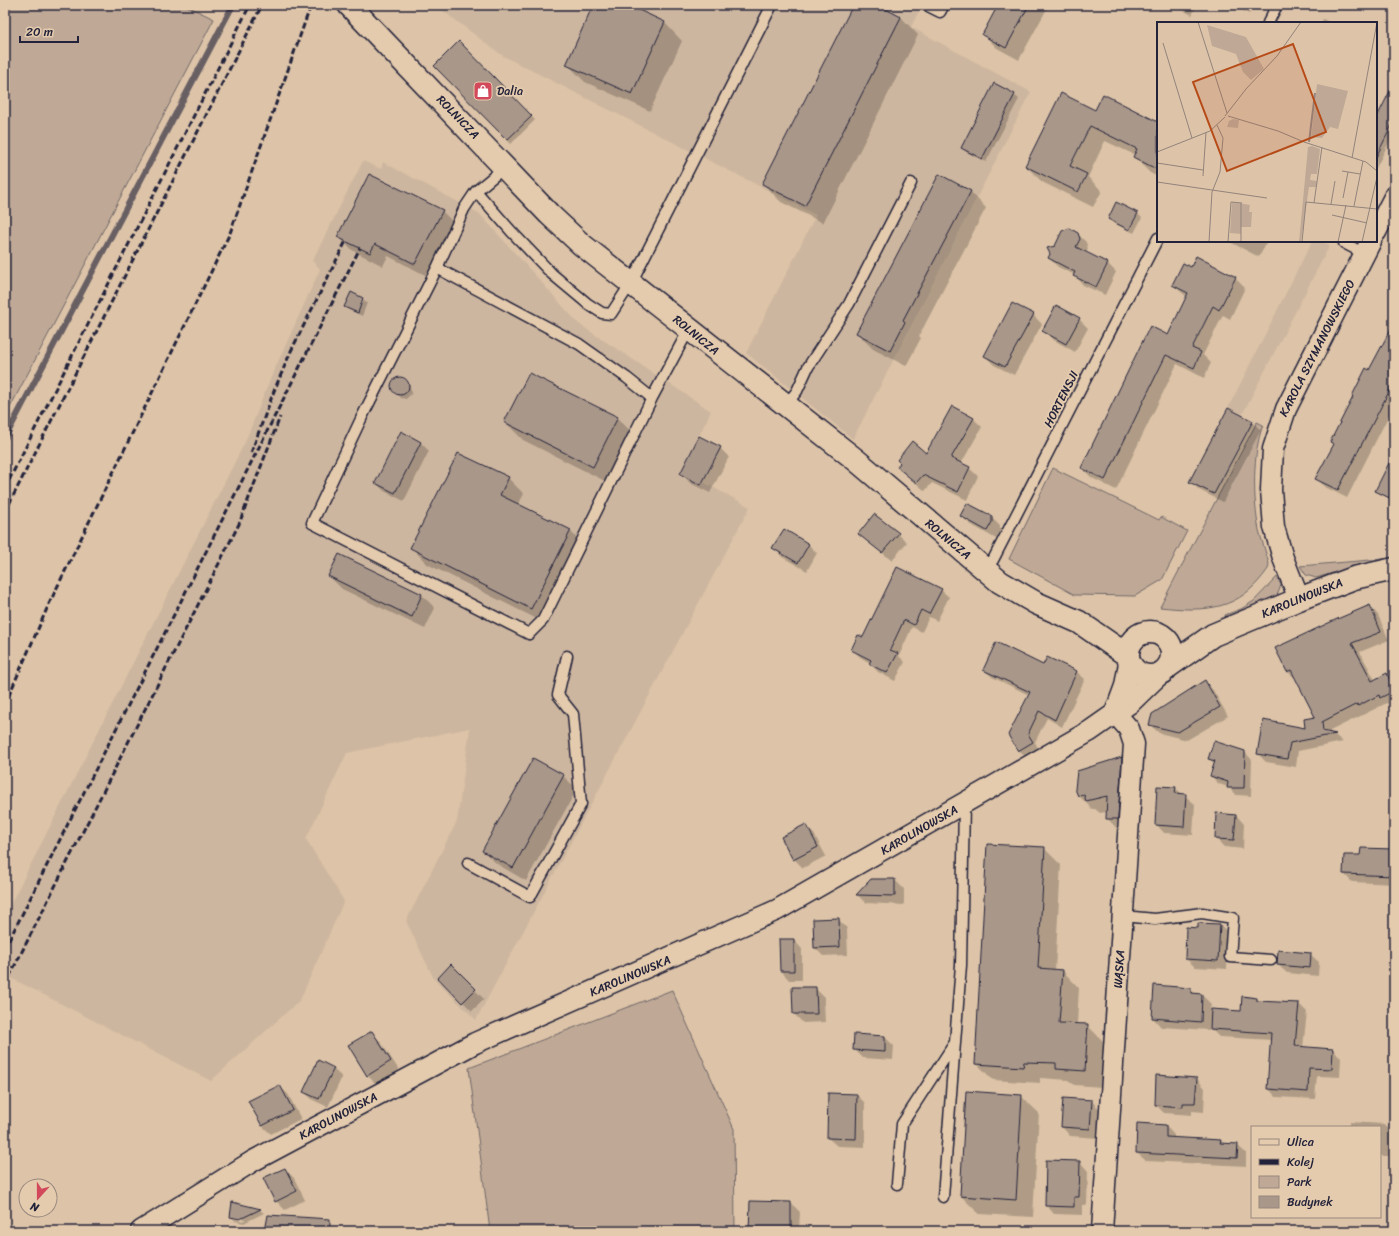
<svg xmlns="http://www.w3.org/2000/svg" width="1399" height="1236" viewBox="0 0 1399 1236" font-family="Sriracha,sans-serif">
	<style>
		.built { fill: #cdb69f }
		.green { fill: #bfa996; stroke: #706668 }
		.shadow { fill: #0003; fill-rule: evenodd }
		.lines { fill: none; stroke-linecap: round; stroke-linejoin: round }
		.stream { stroke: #675e64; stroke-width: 6 }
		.building { fill: #a9978a; stroke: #22223b }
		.service-casing { stroke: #22223b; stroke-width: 13 }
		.minor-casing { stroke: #22223b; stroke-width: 23 }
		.tertiary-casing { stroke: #22223b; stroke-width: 25 }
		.service { stroke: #e5cbad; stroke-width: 10 }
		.minor { stroke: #e5cbad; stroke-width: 20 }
		.tertiary { stroke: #e5cbad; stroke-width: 22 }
		.rail { stroke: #22223b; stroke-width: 3; stroke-dasharray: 6 3; stroke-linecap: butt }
		.labels { text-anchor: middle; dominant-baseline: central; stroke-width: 3.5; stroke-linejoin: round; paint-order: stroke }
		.poi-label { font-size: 12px; fill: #22223b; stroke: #e5cbad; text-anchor: start }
		.street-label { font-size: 12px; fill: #22223b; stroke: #e5cbad }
		.inset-river { fill: none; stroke: #95867f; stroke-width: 2 }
		.inset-road { fill: none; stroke: #92837c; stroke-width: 1 }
		.view { fill: #b64b18; fill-opacity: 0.15; stroke: #b64b18; stroke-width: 2 }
		.inset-edge { fill: none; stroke: #22223b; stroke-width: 2 }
	</style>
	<rect width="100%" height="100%" fill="#ddc4a8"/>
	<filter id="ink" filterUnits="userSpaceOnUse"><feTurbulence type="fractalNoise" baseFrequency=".025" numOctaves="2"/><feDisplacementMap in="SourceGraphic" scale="8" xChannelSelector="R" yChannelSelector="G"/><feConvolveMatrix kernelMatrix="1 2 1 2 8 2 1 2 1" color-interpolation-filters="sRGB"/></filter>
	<g filter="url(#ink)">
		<path class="built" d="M435,5H922L911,27L1031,92L853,439L746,353L816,215L503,56Z
			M363,161L381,169L383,162L479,213L579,324L711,411L699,436L721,447L703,482L750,507L476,1020L434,979L406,921L457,821L470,728L347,753L306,839L344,901L300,1000L211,1081L5,975V915L245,442L272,375L320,269L312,261Z
			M1312,241H1321L1330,245L1242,415L1228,408Z"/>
		<path class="green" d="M5,5H185L214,19L5,417Z
			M1257,422L1263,425C1252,454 1253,500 1259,530C1262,542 1266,552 1269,564L1268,569C1239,611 1207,612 1160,607Z
			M1053,468L1159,520L1161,517L1187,531L1162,580L1135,596L1075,595L1009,559Z
			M1394,558L1359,565L1316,578L1306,575L1300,566Z
			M1277,577L1281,585L1277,596L1226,620L1225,615L1241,609L1254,601Z
			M672,990L734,1129L735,1231H490L469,1068Z"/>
		<path class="shadow" d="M594,5H625L665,23L682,41L650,111L585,82L567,64Z
			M854,5H876L901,17L918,35L823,223L781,202L763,184Z
			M1000,5H1049L1019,60L997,48L984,35Z
			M1173,5H1197L1192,15Z
			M1232,5H1253L1249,14Z
			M1323,19L1331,23H1321Z
			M459,42L535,120L511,144L435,66Z
			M994,85L1014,95L1019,99L986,162L966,152L962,148Z
			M1394,86V133L1376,168V121Z
			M1095,111L1158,123V177L1150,173L1134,157L1135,155L1105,141L1088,177L1102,191L1093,207L1042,182L1026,166Z
			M971,192L986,208L919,336L921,338L906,366L873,349L857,333Z
			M1117,203L1138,214L1142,218L1134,233L1113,223L1109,219Z
			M442,211L455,224L429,277L388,256L383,266L352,250L339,237Z
			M1077,233L1086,242L1088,249L1086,253L1108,264L1116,272L1105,295L1083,285L1075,275L1058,267L1049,258Z
			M1228,241H1263L1266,244L1259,257Z
			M1235,278L1245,288L1230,319L1223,315L1203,355L1211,363L1204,378L1177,364L1116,490L1092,478L1082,468L1168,336L1187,297L1173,285Z
			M352,293L367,303L362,316L349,310L345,306Z
			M1033,315L1042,324L1014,375L994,365L985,356Z
			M1079,319L1088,328L1075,352L1052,339L1043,330Z
			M1394,326V405L1347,498L1325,487L1317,479L1334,445L1331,442Z
			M402,379L410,386L412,393L406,399L401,398L393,390L392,385L395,380Z
			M617,418L635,435L611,484L523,440L505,422Z
			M973,418L982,427L961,464L969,468L978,476L967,500L932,483L925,491L898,467L926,454Z
			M1252,422L1261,430L1223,502L1199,490L1191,482Z
			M420,442L429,451L404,501L384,491L376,483Z
			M720,448L729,457L710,493L690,483L682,474Z
			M1394,476V502L1377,491Z
			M508,478L524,494L518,505L570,531L586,547L547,624L427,564L412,548Z
			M961,516L991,517L1000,526V532L996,539L970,524Z
			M784,530L809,545L817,553L807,571L782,557L774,548Z
			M860,534H898L907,542L892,561Z
			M339,555L422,595L435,608L425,629L342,589L329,576Z
			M941,590L949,597L937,621L929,617L922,632L912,627L899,656L905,662L895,681L878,672L870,663L860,657L852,649L863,638Z
			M1370,606L1378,615L1389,640L1360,652L1375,680L1386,674L1394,682V704L1389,706L1387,703L1330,731V734L1335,735L1343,742L1298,751L1296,767L1266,762L1258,754L1307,729L1317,718L1297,680L1288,672Z
			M1048,658L1077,672L1085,679L1062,727L1047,718L1035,742L1039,750L1026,758L1019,750L1029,695L992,677L984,670L1044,666Z
			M1204,682L1213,690L1228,716L1187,740L1159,733L1150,725Z
			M1245,752L1252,760L1251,796L1236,795L1228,787L1219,784L1211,776L1215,764L1209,759Z
			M1121,758L1134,771L1120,832L1107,818V812L1100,813L1095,809H1092L1079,796L1076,789Z
			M563,776L577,789L526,881L497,864L483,851Z
			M1175,788L1195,804L1193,835L1164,833L1156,824Z
			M1236,815L1244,824L1243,849L1224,847L1216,839Z
			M805,825L814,834L826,856L803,868L794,859L783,838Z
			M1044,848L1061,865L1055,971H1063L1079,988L1077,1025H1087L1104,1042L1101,1087L1074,1085L1068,1080L1040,1078V1083L993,1080L976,1063Z
			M1394,850V884L1352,882L1344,874L1361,856Z
			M871,880H895L904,889V905L866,903L857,895Z
			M838,919L847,928L848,955L823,956L815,948Z
			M1199,924L1220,925L1229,933L1227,969L1195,967L1186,959L1199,929Z
			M794,940L802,949V980H789L781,971Z
			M1310,954L1319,962L1318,976L1287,973L1278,965Z
			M451,966L484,999L472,1011L439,978Z
			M793,988H815L824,997L825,1022L803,1023L794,1014Z
			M1190,989L1196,995H1202L1211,1004L1210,1010L1242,1012L1257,999L1260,1002L1299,1004L1307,1012L1303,1048L1333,1050L1341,1058L1340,1077L1317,1076L1315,1099L1276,1097L1268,1088L1272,1040L1219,1037L1209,1027V1030L1161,1027L1153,1018Z
			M372,1033L380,1041L399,1070L376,1084L367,1075Z
			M855,1035L885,1037L894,1046L893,1060L863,1058L854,1049Z
			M333,1069L342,1077L328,1107L313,1100L304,1092Z
			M1197,1079L1205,1088L1204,1112L1192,1111V1115L1164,1113L1156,1105Z
			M279,1086L288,1094L301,1119L271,1134L262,1126Z
			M856,1094L865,1103V1147L837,1146L828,1138Z
			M1021,1096L1039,1113L1033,1217L979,1214L961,1196Z
			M1092,1101L1100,1110L1098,1138L1070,1136L1062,1127Z
			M1350,1122L1384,1124L1393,1133L1391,1156H1381V1166L1380,1127H1350Z
			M1166,1126L1174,1135V1138L1220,1140L1224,1144L1237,1145L1246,1153V1166L1146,1161L1137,1153Z
			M1080,1162L1088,1171L1087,1205H1082V1215L1054,1214L1046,1205Z
			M285,1169L294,1178L305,1200L285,1210L276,1201Z
			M233,1203L260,1210L264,1213L244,1223L235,1221L231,1216ZM234,1217L245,1219L244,1221L234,1219Z
			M791,1203L800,1212L799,1231H750Z"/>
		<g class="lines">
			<path class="stream" d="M5,438L233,5"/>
		</g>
		<path class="building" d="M593,5H628L665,22L632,94L566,65Z
			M853,5H878L901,17L805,206L762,184Z
			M998,5H1029L1006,48L982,35Z
			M459,41L532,116L507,140L434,66Z
			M994,83L1015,94L982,159L961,148Z
			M1394,83V121L1376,157V119Z
			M1061,93L1095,110L1103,94L1158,122V170L1133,157L1137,149L1090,126L1070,166L1087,174L1078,192L1025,166Z
			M369,174L443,210L415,264L375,244L370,253L337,237Z
			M939,174L971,191L903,320L905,322L890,351L856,333Z
			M1116,202L1138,213L1129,230L1108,219Z
			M1069,228L1078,233L1080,239L1076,247L1108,263L1096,287L1073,276L1075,272L1048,258L1050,254L1047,248L1055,246L1062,231Z
			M1196,256L1236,277L1219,310L1213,306L1192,348L1201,352L1194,368L1166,355L1105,480L1081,468L1150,326L1168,335L1188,293L1172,285L1183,263L1191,267Z
			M351,292L363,298L358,313L344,307Z
			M1012,303L1034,314L1005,367L984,356Z
			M1056,305L1080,318L1066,344L1042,331Z
			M1394,323V382L1338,490L1315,479L1334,444L1330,442L1353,397L1352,396L1366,368L1369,370Z
			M529,373L618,417L593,467L504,422Z
			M391 386a9 9 0 1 1 18 0a9 9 0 1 1-18 0Z
			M952,406L974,418L951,458L970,467L958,492L923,475L916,483L897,467L900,463L897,460L912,441L926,453Z
			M1228,408L1253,421L1214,494L1189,482Z
			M401,431L421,442L395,493L375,483Z
			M699,436L721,447L701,485L680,474Z
			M458,453L509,477L500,495L571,530L531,609L410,548Z
			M1394,453V500L1375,491Z
			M967,503L992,516V522L987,531L960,516Z
			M874,514L899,533L882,553L858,534Z
			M784,529L809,544L798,563L772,548Z
			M339,554L422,594L412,617L328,576Z
			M897,567L942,589L929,614L921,610L914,625L904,620L890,650L898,653L887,673L869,664L871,660L851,650L858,635L863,637Z
			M1370,605L1381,632L1352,643L1372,681L1387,673L1394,691L1380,698L1379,695L1358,706L1357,704L1322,722L1323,731L1336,734L1290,743L1287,759L1257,754L1263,720L1305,728L1304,719L1315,717L1291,670L1287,672L1275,648L1335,620Z
			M996,642L1043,665L1047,657L1077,671L1055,720L1039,711L1028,734L1033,742L1018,751L1008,735L1030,692L983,670Z
			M1205,680L1220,707L1178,732L1149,725L1152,714Z
			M1214,741L1245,751L1244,788H1227L1228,782L1210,776L1215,761L1208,759Z
			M1122,757L1118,819H1106L1107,796L1086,801L1084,795L1078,796L1075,789L1077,771Z
			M533,758L564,775L513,868L482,851Z
			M1157,786L1176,787L1175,793L1186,794L1184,827L1155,825Z
			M1216,813L1236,815L1234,840L1215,839Z
			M806,824L818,847L793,860L781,837Z
			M987,844L1045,847L1038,968L1063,970L1059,1023L1088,1024L1085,1071L1056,1069V1063L1024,1062L1023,1067L975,1064Z
			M1361,848L1394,849V876L1343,874L1344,855H1360Z
			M871,879H895V896L856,895Z
			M839,918L840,947L814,948L813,919Z
			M1198,923L1220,924L1218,961L1185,959L1186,927L1198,928Z
			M779,939H794V971H780Z
			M1278,950L1311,953L1310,968L1277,965Z
			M451,964L476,989L462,1003L438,978Z
			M1154,985L1191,988V993L1202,994L1201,1022L1152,1018Z
			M792,987H816L817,1014H793Z
			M1242,996L1257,998V1001L1299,1003L1295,1046L1333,1049L1332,1069L1309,1068L1308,1092L1267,1089L1271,1033L1210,1029L1211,1009L1241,1011Z
			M372,1031L391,1061L367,1076L348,1045Z
			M854,1034L885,1036V1052L853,1050Z
			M318,1060L334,1068L319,1099L303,1092Z
			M1156,1075L1197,1078L1195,1103H1183V1107L1155,1105Z
			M280,1085L293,1110L262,1126L248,1101Z
			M966,1091L1022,1095L1016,1200L960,1196Z
			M828,1093L857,1094L856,1139L827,1138Z
			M1063,1098L1092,1100L1090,1129L1061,1127Z
			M1137,1123L1166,1125V1137L1221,1140L1220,1143L1238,1144L1237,1158L1136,1153Z
			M1046,1160L1080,1161L1079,1197H1074V1207L1045,1206Z
			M285,1168L297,1191L275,1202L263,1178Z
			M750,1201L791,1202V1229H764V1231H749Z
			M232,1202L261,1209L240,1219L230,1217Z
			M268,1215L330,1219V1231H265Z"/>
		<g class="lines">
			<defs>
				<path id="service" d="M926,5L940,12L944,5
					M1268,23L1277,5
					M505,167L476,191L464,209L437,268L361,419L312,523L529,634L543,620L652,398L689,329
					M476,191L511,231L552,274L588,304L602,313L611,314L631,283L655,236L772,5
					M1344,243L1365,254
					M437,268L579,344L627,378L652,398
					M786,405L797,391L808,367L849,304L911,183
					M985,570L993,560L1158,238
					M468,863L530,897L581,804L573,714L558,695L567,656
					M1123,916L1155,919L1202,913L1233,918L1230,957L1271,960
					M897,1184L902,1124L954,1044
					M943,1197L961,965L964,804"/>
				<path id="minor" d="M1376,232L1394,197
					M1299,599L1283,558L1274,527L1271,490L1273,449L1286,409L1371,241
					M1115,713L1125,686L1129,663
					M141,1231L253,1161L475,1043L777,910L1090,731L1130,703L1159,675
					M1102,1231L1134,744L1129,729L1115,713"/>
				<path id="tertiary" d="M349,5L549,214L581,244L856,460L1000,582L1036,603L1079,622L1128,656
					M1128 654a22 22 0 1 1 44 0a22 22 0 1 1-44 0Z
					M1169,666L1213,635L1299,599L1354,578L1394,569"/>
			</defs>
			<use href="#service" class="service-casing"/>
			<use href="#minor" class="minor-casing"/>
			<use href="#tertiary" class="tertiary-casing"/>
			<use href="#service" class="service"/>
			<use href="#minor" class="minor"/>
			<use href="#tertiary" class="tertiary"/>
			<path class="rail" d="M251,453L274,391L291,351L346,241
				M5,488L250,5
				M5,512L262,5
				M5,704L49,604L230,233L311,5
				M5,948L360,248
				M5,985L239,524L280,417"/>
		</g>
	</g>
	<defs>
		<symbol id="shop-square" viewBox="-11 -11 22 22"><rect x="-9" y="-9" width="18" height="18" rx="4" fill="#d1495b" stroke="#e5cbad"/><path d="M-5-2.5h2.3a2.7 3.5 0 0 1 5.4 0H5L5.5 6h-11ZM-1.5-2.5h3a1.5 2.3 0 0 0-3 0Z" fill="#fff"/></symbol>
	</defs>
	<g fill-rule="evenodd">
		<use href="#shop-square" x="472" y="80" width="22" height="22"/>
	</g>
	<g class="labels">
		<g class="poi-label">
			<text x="497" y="91">Dalia</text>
		</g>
		<g class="street-label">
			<text transform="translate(458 117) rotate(46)">ROLNICZA</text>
			<text transform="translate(696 335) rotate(39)">ROLNICZA</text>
			<text transform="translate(1317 348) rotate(-63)">KAROLA SZYMANOWSKIEGO</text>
			<text transform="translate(1061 399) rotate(-63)">HORTENSJI</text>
			<text transform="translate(948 539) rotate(40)">ROLNICZA</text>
			<text transform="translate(1302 598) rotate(-22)">KAROLINOWSKA</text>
			<text transform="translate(919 830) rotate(-30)">KAROLINOWSKA</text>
			<text transform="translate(1119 969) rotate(-86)">WĄSKA</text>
			<text transform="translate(630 976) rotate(-23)">KAROLINOWSKA</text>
			<text transform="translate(338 1116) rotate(-28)">KAROLINOWSKA</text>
		</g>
	</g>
	<g transform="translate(1157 22)">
		<rect width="220" height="220" fill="#ddc4a8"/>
		<path d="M50,3L89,15L107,47L94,58L86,50L79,32L55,24ZM160,62L191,69L181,107L173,105L165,116L154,115ZM76,97L82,98L81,106L70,105L72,99ZM155,124L163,127L160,152H154L153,158L160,159L159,165H152L144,220H142L151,125ZM75,180L93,183L92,190H95L94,205H84V212L73,211Z" fill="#bfa996"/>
		<path class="inset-river" d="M152,120L158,71"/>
		<path class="inset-road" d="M41,0L70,91M6,21L35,116M68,94L89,67L120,34L144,0M71,94L121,109L147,120L209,140L220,149M0,130L53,109L68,95M195,136L220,0M0,141L46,148M185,149L203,152M46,154L49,110M0,160L110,176M186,176L191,150M157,181L165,125M174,182L178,159M197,184L206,139M175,193L210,201M52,220L55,170L63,150L66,116L60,103M71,220L74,180L85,181M84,220V181M145,220L149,180L220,187M181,220L189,183M205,220L220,155"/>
		<path class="view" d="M136,22L169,110L70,149L36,60Z"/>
		<rect width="220" height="220" class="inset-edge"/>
	</g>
	<rect width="1399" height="1236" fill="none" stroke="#e5cbad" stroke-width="20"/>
	<rect x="10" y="10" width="1379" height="1216" fill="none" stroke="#22223b" stroke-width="1.5" filter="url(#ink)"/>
	<rect x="1251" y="1126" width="130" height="92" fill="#e5cbad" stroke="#97877f"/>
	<rect x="1259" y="1139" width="20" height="6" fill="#e5cbad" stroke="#97877f"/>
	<text x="1287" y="1146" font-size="12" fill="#22223b">Ulica</text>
	<rect x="1259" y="1159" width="20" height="6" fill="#22223b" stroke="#97877f"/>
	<text x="1287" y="1166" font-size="12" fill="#22223b">Kolej</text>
	<rect x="1259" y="1176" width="20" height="12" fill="#bfa996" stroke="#97877f"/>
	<text x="1287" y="1186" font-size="12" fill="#22223b">Park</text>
	<rect x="1259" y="1196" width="20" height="12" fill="#a9978a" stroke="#97877f"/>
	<text x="1287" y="1206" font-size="12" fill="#22223b">Budynek</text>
	<g transform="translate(38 1198) rotate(201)"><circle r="19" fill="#e5cbad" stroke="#97877f"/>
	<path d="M0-3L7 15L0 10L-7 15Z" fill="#d1495b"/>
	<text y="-6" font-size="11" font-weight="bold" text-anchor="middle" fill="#22223b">N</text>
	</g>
	<path d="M20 36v6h58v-6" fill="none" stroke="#22223b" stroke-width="2"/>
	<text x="26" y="36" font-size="12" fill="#22223b" stroke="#e5cbad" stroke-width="3" paint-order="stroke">20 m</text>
</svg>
